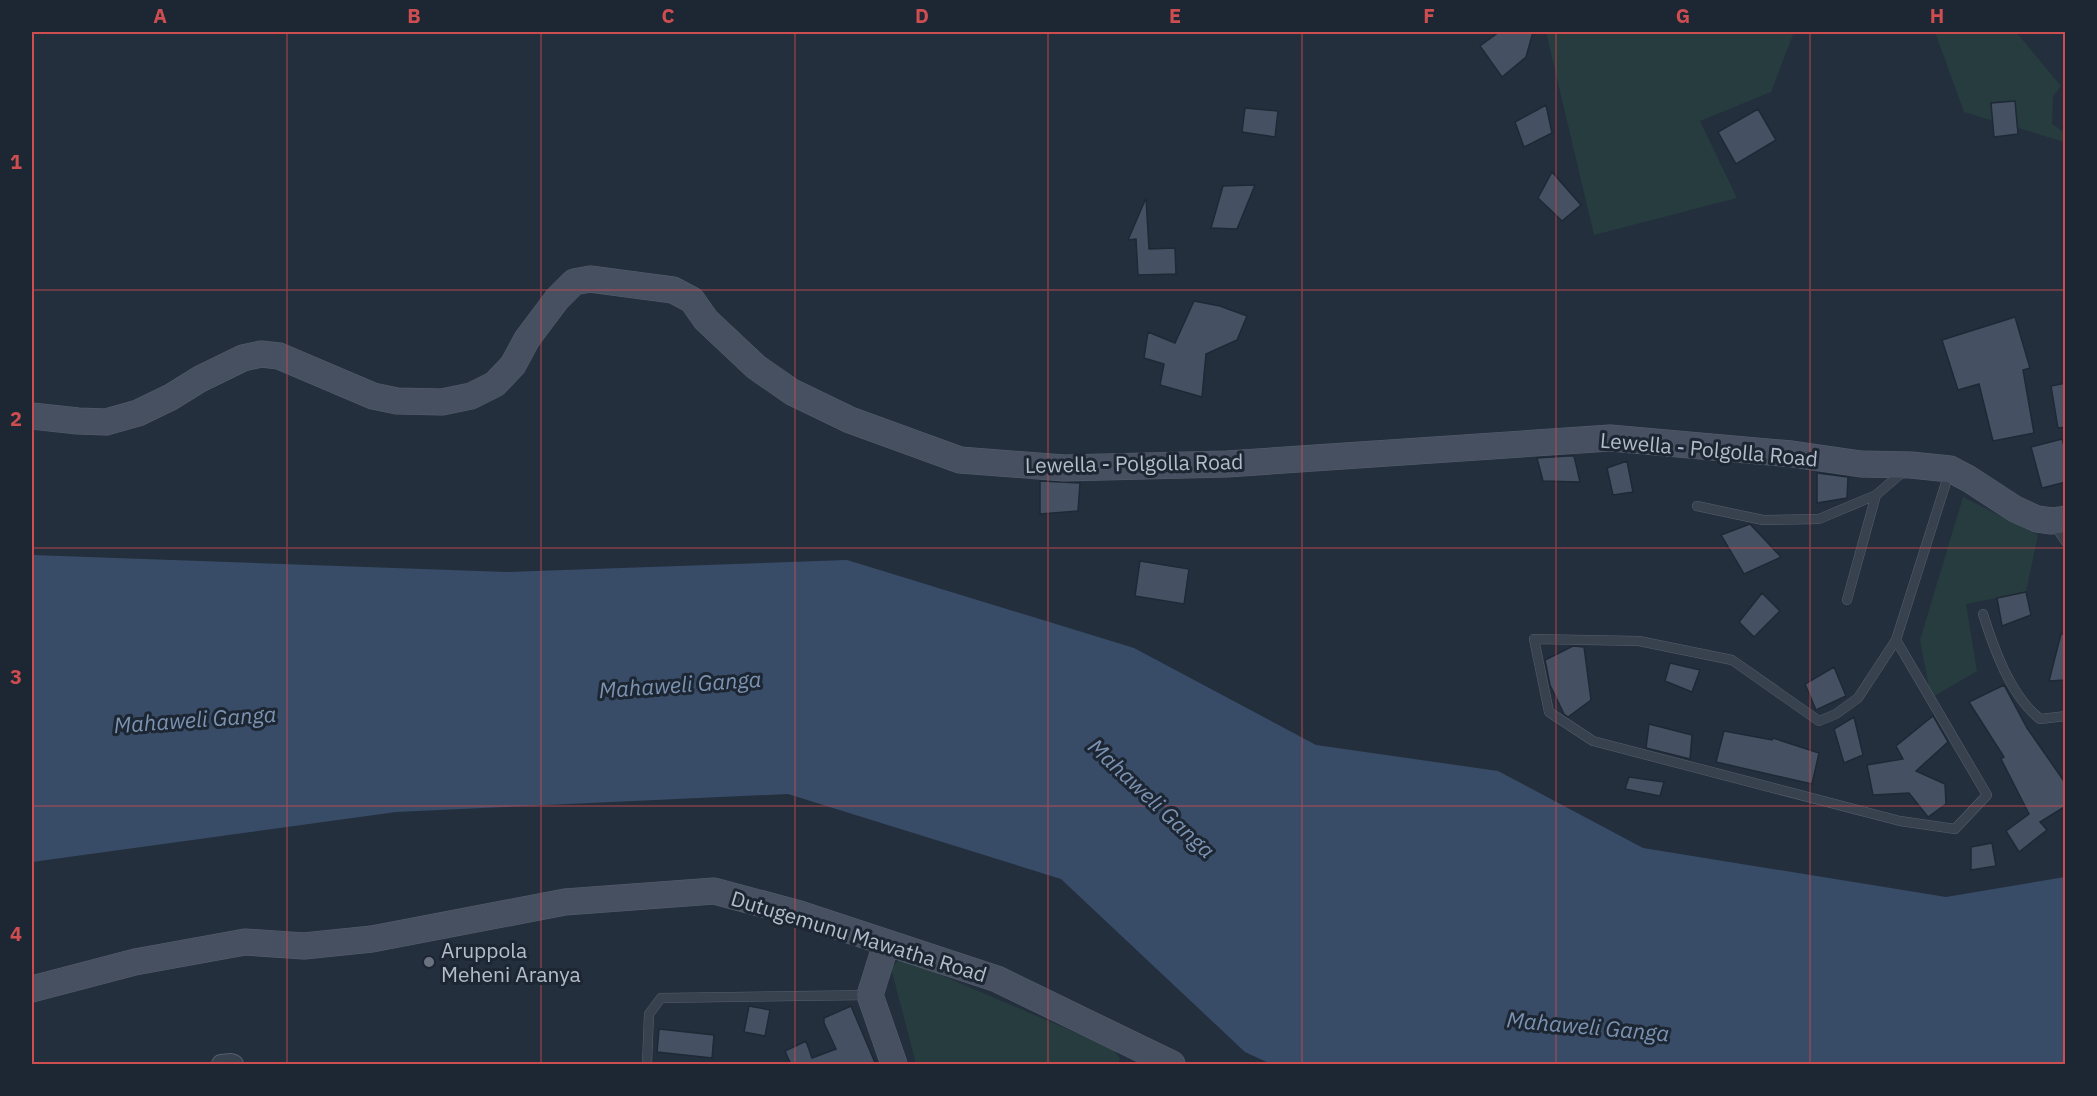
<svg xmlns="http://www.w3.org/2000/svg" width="2097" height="1096" viewBox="0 0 2097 1096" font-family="'IBM Plex Sans',sans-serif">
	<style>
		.green { fill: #263c3f }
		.water { fill: #394c67 }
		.building { fill: #455162; stroke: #1f2835; stroke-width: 1.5 }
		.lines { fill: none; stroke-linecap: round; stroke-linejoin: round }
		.lane-casing { stroke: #565f6c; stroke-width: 10 }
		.street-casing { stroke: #565f6c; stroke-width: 20 }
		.secondary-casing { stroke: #565f6c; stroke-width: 27 }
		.lane { stroke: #38414e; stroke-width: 9 }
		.street { stroke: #38414e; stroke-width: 18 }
		.secondary { stroke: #465061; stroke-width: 26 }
		.grid { fill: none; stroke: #ce4d50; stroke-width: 1.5; stroke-opacity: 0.55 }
		.worship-dot { fill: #6b7280; stroke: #1d2633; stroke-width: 2 }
		.labels { text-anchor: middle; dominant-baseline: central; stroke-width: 6; stroke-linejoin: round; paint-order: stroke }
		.street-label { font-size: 21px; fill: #b4bcc9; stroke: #1d2633 }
		.poi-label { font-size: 21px; fill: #b4bcc9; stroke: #1d2633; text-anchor: start }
		.water-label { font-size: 22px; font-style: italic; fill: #7c92b1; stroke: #1d2633 }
		.neatline { fill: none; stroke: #ce4d50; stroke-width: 2 }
		.grid-label { font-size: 20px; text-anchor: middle; font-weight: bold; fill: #ce4d50 }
	</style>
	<rect width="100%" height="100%" fill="#242f3e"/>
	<path class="green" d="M1546,32H1794L1771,92L1700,121L1737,198L1594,235Z
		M1935,32H2016L2061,86L2053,96L2052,124L2065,133V142L1964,112Z
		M1963,497L2038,535L2026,592L1966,604L1977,671L1931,698L1920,640Z
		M901,958L1112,1048L1120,1058L1118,1064H916L891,968Z"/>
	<path class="water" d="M32,555L506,572L847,560L1134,648L1316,745L1498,771L1643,848L1946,897L2065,877V1064H1271L1245,1052L1061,879L788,794L396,812L32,862Z"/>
	<path class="building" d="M1499,32H1533L1526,57L1502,77L1480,46Z
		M2015,101L2018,134L1994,137L1991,103Z
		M1546,105L1552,133L1524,147L1515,122Z
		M1245,108L1278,111L1275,137L1242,132Z
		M1758,109L1776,140L1736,164L1718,132Z
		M1552,172L1581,205L1562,221L1538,198Z
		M1255,185L1237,229L1211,228L1223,186Z
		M1146,198L1149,249L1175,248L1176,274L1138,275L1136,239L1128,240Z
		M1194,301L1220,306L1247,316L1237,340L1206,354L1202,397L1160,385L1164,364L1144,358L1148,332L1175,343Z
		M2015,317L2030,368L2023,370L2034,433L1993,441L1979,384L1958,390L1942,340Z
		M2066,383V427L2058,428L2051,386Z
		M2062,439L2066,452V482L2042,488L2031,447Z
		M1567,456H1574L1580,482L1543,481L1537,458Z
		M1627,461L1633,492L1613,495L1607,468Z
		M1817,473L1848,477L1847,498L1817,503Z
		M1040,481L1080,483L1078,511L1040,514Z
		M1750,524L1781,557L1744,574L1721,535Z
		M1140,561L1189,569L1184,604L1135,596Z
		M2026,592L2031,615L2002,626L1997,598Z
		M1762,593L1780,611L1754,637L1739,622Z
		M2061,634H2066V680L2049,681Z
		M1573,646L1584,647L1591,700L1568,717L1564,714L1550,685L1545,660Z
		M1670,663L1700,670L1692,692L1665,681Z
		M1834,667L1846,696L1816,710L1805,684Z
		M2004,685L2027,728L2066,784V806L2040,822L2047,830L2019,852L2006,831L2029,814L2001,759L2004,757L1969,702Z
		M1933,716L1948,742L1916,771L1945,784L1946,804L1928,817L1909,793L1873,795L1867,765L1903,759L1896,746Z
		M1854,717L1863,755L1844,763L1834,729Z
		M1649,724L1692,735L1690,759L1646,748Z
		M1724,731L1772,740L1773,738L1819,753L1812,784L1716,762Z
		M1629,777L1664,782L1660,796L1625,789Z
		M1992,843L1996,866L1971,870V847Z
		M749,1006L770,1010L765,1036L744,1032Z
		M851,1006L876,1065H791L785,1051L806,1041L812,1058L836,1049L824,1023V1018Z
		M659,1029L714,1035L712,1058L657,1052Z"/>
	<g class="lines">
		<defs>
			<path id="lane" d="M1697,506L1763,520L1819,519L1876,495L1904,471
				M2054,524L2066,542
				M1847,600L1876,495
				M1983,614C1994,649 2010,695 2040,719L2066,716
				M1896,640L1987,795L1955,829L1900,821L1593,741L1549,712L1534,639L1639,641L1732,660L1819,721L1836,714L1858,698L1896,640L1950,470
				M647,1064L649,1014L661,998L870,995"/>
			<path id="street" d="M221,1064L231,1063L234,1064"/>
			<path id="secondary" d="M32,416L78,421L106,422L138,413L171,397L200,379L243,358L261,354L279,356L373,396L397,401L442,402L471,396L495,384L513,365L527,339L557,299L574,282L590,279L673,290L692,300L706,320L756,367L792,392L850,420L960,460L1064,468L1227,464L1610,438L1792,454L1861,464L1911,465L1950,469L1969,479L2015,509L2037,519L2052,521L2066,519
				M886,944L870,995L894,1064
				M32,989L135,962L245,942L304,946L372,939L565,902L714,891L800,914L997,979L1172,1064"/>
		</defs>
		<use href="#lane" class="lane-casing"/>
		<use href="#street" class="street-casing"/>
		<use href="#secondary" class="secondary-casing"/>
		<use href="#lane" class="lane"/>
		<use href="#street" class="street"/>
		<use href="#secondary" class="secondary"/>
	</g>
	<path class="grid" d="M287,32V1064M541,32V1064M795,32V1064M1048,32V1064M1302,32V1064M1556,32V1064M1810,32V1064M32,290H2066M32,548H2066M32,806H2066"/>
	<circle class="worship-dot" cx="429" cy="962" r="6"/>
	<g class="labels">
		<g class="street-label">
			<text transform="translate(1709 449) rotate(5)">Lewella - Polgolla Road</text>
			<text transform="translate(1134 463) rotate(-1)">Lewella - Polgolla Road</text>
			<text transform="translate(859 936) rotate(17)">Dutugemunu Mawatha Road</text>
		</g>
		<g class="poi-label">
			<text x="441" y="950">Aruppola<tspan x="441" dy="24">Meheni Aranya</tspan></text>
		</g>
		<g class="water-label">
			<text transform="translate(680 684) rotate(-4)">Mahaweli Ganga</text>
			<text transform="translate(195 719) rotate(-4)">Mahaweli Ganga</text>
			<text transform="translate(1152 798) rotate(43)">Mahaweli Ganga</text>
			<text transform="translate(1588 1026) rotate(5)">Mahaweli Ganga</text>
		</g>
	</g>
	<rect width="2097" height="1096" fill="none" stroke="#1d2633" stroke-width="66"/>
	<rect x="33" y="33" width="2031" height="1030" class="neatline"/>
	<g class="grid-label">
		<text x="160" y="23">A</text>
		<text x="414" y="23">B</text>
		<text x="668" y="23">C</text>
		<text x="922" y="23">D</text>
		<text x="1175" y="23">E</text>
		<text x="1429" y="23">F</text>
		<text x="1683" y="23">G</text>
		<text x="1937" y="23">H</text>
		<text x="16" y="169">1</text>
		<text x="16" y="426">2</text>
		<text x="16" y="684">3</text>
		<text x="16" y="941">4</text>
	</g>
</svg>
